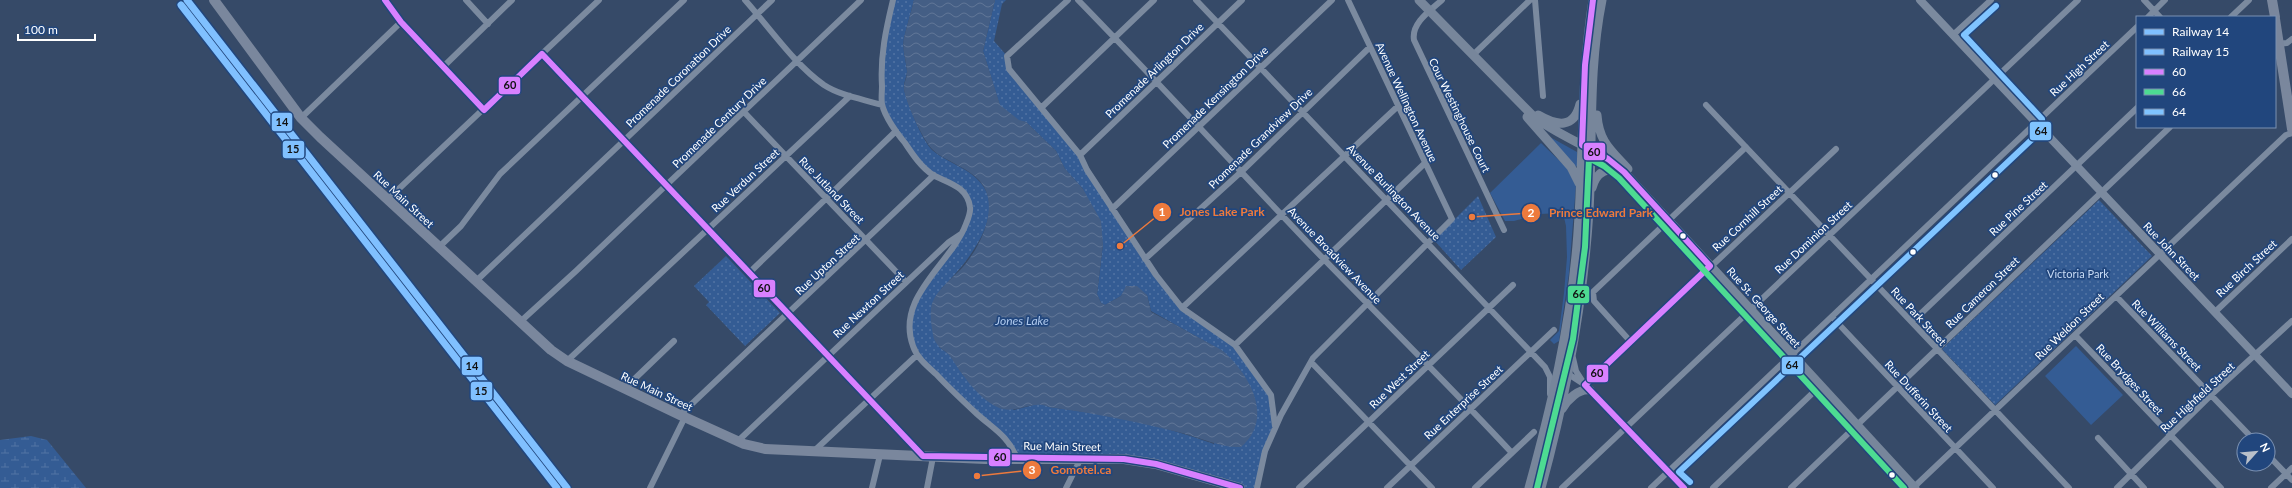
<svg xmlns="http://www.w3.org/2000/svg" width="2292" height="488" viewBox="0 0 2292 488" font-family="Lato,sans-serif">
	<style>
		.grass { fill: #345c94 }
		.wetland { fill: url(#wetland-marsh) }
		.park { fill: url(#park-dots) }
		.water { fill: url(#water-waves) }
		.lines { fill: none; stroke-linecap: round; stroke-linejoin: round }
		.minor { stroke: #7b8a9f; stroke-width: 6 }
		.tertiary { stroke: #7b8a9f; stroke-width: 8 }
		.secondary { stroke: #77869b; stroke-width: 9 }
		.primary { stroke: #7a879d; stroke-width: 10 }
		.bus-1-casing { stroke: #21467d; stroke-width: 9 }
		.bus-2-casing { stroke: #21467d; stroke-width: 9 }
		.bus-3-casing { stroke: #21467d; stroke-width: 9 }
		.bus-1 { stroke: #d880ff; stroke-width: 6 }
		.bus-2 { stroke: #4ddb92; stroke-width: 6 }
		.bus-3 { stroke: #80c4ff; stroke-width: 6 }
		.rail-1-casing { stroke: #21467d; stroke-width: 10 }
		.rail-2-casing { stroke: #21467d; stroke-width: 10 }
		.rail-1 { stroke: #80c0ff; stroke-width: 7 }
		.rail-2 { stroke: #80c0ff; stroke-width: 7 }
		.bus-dot { fill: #fff; stroke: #21467d; stroke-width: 1.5 }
		.labels { text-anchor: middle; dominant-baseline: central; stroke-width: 3.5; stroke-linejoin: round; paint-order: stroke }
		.street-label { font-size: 11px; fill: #fff; stroke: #21467d }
		.park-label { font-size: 11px; fill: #c8dbf5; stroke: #21467d }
		.water-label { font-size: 12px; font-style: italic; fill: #b0caee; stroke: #21467d }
		.leader { fill: none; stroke: #ed7a3d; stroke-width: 1.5 }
		.callout-dot { fill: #ed7a3d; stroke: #21467d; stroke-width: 1.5 }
		.mark-label { font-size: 12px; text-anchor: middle; font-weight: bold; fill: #fff }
		.callout-label { font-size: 12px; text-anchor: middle; font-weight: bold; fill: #ed7a3d; stroke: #21467d; stroke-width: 3.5; stroke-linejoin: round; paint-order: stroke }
		.line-badge { stroke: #21467d; stroke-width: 1.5 }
		.pale-badge-label { font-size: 11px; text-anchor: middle; font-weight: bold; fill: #111 }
	</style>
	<defs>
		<pattern id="wetland-marsh" width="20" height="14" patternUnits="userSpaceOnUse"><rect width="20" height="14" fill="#345c94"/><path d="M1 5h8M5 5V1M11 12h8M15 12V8" fill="none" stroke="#5274a4"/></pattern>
		<pattern id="park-dots" width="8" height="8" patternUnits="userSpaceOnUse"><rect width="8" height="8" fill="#345c94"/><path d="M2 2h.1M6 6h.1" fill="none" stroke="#5274a4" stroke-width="1.8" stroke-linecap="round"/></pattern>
		<pattern id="water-waves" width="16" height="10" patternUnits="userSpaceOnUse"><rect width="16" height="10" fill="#445e85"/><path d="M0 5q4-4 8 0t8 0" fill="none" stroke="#607697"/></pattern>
	</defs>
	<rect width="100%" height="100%" fill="#364a68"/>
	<path class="grass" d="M1550,137L1577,152V166L1575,167Z
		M1541,143L1567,168L1576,185L1569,273L1559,341L1554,344L1550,340L1559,331L1564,293L1567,257L1566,226L1563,213L1539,214L1514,221H1505L1490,193Z
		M2076,346L2123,395L2091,425L2045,376Z"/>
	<path class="wetland" d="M31,436L47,440L86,488H0V440Z"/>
	<path class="park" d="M893,0H914C911,13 907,25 904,38C902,50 906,60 907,71C907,77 903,83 904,89C907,103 922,140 932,150C946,162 967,167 980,182C1009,215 964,266 941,289L939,347L950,355L963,375L1014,410L1041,403L1049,407C1105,414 1160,424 1214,444L1224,352L1151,311L1147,295L1127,286L1121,296L1105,305L1101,303L1097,294L1103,244L1083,189L1065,169L1056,151L1026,122L1019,121L1000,106L983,51L995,0H1006L1002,4L994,41L1007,56L1009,69L1080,155L1087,170L1182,308L1235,345L1271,395L1275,428L1257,488H1240L1156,464L1017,458L1011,443L926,364L910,336L914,306L953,249L969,216L966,195L934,175L917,160L882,105L884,35Z
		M1478,196L1496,237L1461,270L1434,240Z
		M2099,200L2152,256L1995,405L1942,349Z
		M726,256L780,313L745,346L706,305L709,302L694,286Z"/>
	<path class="water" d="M914,0H995L983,51L1000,105L1019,120L1026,122L1056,151L1065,169L1083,189L1101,221L1103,244L1097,294L1101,303L1105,305L1121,296L1126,286H1137L1147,295L1151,312C1169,321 1186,331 1203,340C1209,344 1218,347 1224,352C1251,376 1274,419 1241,447C1220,448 1202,438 1182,433C1138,422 1094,413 1049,407C1031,399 1015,416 997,407C978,398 963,376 952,359C948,351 937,348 934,339C932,331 930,317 931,309C933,292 951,280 962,268C978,250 996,216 986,191C978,169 944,162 932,149C922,138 906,103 904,89C903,83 908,77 907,71C906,59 902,50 904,38C907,25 911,13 914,0Z"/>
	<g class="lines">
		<path class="minor" d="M385,0L401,22L484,110
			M466,0L488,24
			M745,0C769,27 795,65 824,85C841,96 863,99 882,105
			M893,0C886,29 880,56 882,86C882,92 881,99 882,104C885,118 897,133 905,143C913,155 921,167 933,175C948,183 967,186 970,207C971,212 968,219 966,224C951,264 895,297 913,346C917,358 927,366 936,374C949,388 963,401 977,414C995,430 1007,435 1017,458
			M1068,0L1007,56L1009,69L1080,155L1087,170L1156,275L1182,308L1235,345L1271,395L1275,426
			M1078,0C1157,81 1234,165 1312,247C1379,316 1447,383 1512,453
			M1196,0L1545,367L1550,377V394
			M1442,0C1431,10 1411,23 1414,40L1504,230
			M1535,0L1543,96
			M2144,0L2160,17
			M2148,17L2165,0
			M2231,17L2249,0
			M1953,35L1991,0
			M2277,44L2287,43L2292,39
			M542,54L923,456
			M1473,55L1530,0
			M443,67L512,0
			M1706,105L2069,488
			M1041,108L1154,0
			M744,112L906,282
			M301,118L401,22
			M1080,155L1242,0
			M387,200L599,0
			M1112,209L1332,0
			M438,248L461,226L500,174L684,0
			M1145,259L1241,172L1370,47
			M749,273L896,131
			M475,282L772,0
			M2116,296L2254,440
			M1182,308L1397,107
			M2215,312L2292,239
			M1832,317L1993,488
			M520,322L576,271L861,0
			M1912,322L2137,108
			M2075,335L2221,488
			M1630,341L1594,301L1593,292L1746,147
			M1235,345L1425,163
			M1573,358L1576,371L1585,385L1684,488
			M567,361L850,96
			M1311,362L1432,488
			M1559,368L1582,383
			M1585,385L1836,149
			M624,389L674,341
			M680,415L934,175
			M2098,438L2144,488
			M738,441L949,242L961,234
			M813,452L917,355
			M2268,455L2292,480
			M650,488L685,417
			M872,488L880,455
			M927,488L933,457
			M1066,488L1081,458
			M1257,488L1265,451L1281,415L1313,358L1452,219L1348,0
			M1299,488L1513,285
			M1387,488L1554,330
			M1475,488L1534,432
			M1562,488L2078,0
			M1651,488L2137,27
			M1713,488L1820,386
			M1791,488L2170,127
			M1913,488L2286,135L2292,133
			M2117,488L2211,395L2292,321
			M2271,488L2292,468"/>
		<path class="tertiary" d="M1920,0L2292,394"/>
		<path class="secondary" d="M1419,0L1533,116C1561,138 1597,148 1624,172L1915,488
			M1538,115C1557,126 1574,129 1580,104
			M1597,115C1599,142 1611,150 1628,169
			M1527,117L1571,167L1579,183
			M1592,188C1596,172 1609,164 1622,175
			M1562,409C1567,400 1579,388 1590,390
			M1529,488C1551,408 1570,328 1577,245C1584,163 1580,81 1593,0
			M1541,488C1566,397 1583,305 1589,211C1593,141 1588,69 1602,0"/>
		<path class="primary" d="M214,0L301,118L320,137L551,350L567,361L680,415L744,444L765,449L985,459H1124L1156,464L1240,488
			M2272,0L2275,17
			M2275,19L2292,129"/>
		<defs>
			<path id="bus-1" d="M385,0L401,22L484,110L542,54L923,456L1124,459L1156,464L1240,488
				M1593,0L1585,65L1582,145L1608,159L1624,172L1710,266L1585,385L1684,488"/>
			<path id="bus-2" d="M1537,488L1573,339L1585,247L1589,158L1604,166L1619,178L1904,488"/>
			<path id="bus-3" d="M1690,482L1679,472L2043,129L2042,119L1964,35L1996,6"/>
		</defs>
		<use href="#bus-1" class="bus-1-casing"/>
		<use href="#bus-2" class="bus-2-casing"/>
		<use href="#bus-3" class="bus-3-casing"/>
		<use href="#bus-1" class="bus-1"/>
		<use href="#bus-2" class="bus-2"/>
		<use href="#bus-3" class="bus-3"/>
		<defs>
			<path id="rail-1" d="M187,0L567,488"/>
			<path id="rail-2" d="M181,5L557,488"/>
		</defs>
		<use href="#rail-1" class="rail-1-casing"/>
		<use href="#rail-2" class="rail-2-casing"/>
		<use href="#rail-1" class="rail-1"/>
		<use href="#rail-2" class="rail-2"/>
	</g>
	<g class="bus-dot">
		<circle cx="1995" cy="175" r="3.5"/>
		<circle cx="1683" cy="236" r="3.5"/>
		<circle cx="1913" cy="252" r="3.5"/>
		<circle cx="1892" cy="475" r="3.5"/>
	</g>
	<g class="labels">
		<g class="street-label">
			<text transform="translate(2079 68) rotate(-43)">Rue High Street</text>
			<text transform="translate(1154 70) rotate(-44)">Promenade Arlington Drive</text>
			<text transform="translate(678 76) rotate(-44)">Promenade Coronation Drive</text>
			<text transform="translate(1215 97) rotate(-44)">Promenade Kensington Drive</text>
			<text transform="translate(1407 102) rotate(65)">Avenue Wellington Avenue</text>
			<text transform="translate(1460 115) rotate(64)">Cour Westinghouse Court</text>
			<text transform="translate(719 122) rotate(-44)">Promenade Century Drive</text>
			<text transform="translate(1260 138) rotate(-44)">Promenade Grandview Drive</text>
			<text transform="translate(745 180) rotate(-43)">Rue Verdun Street</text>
			<text transform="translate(832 190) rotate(46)">Rue Jutland Street</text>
			<text transform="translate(1394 192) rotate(46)">Avenue Burlington Avenue</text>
			<text transform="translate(404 199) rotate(43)">Rue Main Street</text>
			<text transform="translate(2018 208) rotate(-43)">Rue Pine Street</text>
			<text transform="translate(1747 218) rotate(-43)">Rue Cornhill Street</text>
			<text transform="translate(1813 237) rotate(-43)">Rue Dominion Street</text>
			<text transform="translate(2172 251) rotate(46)">Rue John Street</text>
			<text transform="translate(1335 255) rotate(46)">Avenue Broadview Avenue</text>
			<text transform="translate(827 264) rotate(-43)">Rue Upton Street</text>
			<text transform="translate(2246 268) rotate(-43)">Rue Birch Street</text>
			<text transform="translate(1982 292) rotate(-44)">Rue Cameron Street</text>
			<text transform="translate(868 304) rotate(-43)">Rue Newton Street</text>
			<text transform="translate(1764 307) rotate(48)">Rue St. George Street</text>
			<text transform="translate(1919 316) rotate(47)">Rue Park Street</text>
			<text transform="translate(2069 326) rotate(-44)">Rue Weldon Street</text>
			<text transform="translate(2167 335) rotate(46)">Rue Williams Street</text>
			<text transform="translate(1399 379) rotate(-44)">Rue West Street</text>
			<text transform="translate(2130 379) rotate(47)">Rue Brydges Street</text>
			<text transform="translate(657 391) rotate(25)">Rue Main Street</text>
			<text transform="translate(1919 396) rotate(47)">Rue Dufferin Street</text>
			<text transform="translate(2197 397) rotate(-43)">Rue Highfield Street</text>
			<text transform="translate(1463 402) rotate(-43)">Rue Enterprise Street</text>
			<text transform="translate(1062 446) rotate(1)">Rue Main Street</text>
		</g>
		<g class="park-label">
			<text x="2078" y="273">Victoria Park</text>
		</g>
		<g class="water-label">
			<text x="1022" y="320">Jones Lake</text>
		</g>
	</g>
	<path class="leader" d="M1120 246L1162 212M1472 217L1531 213M977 476L1032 470"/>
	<g class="callout-dot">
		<circle cx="1120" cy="246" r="4"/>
		<circle cx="1472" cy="217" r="4"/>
		<circle cx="977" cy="476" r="4"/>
		<circle cx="1162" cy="212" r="10"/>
		<circle cx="1531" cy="213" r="10"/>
		<circle cx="1032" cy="470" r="10"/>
	</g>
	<g class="mark-label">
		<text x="1162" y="216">1</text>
		<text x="1531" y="217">2</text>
		<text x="1032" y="474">3</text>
	</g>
	<g class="callout-label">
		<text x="1222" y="216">Jones Lake Park</text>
		<text x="1601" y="217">Prince Edward Park</text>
		<text x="1081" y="474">Gomotel.ca</text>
	</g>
	<g class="line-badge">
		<rect x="498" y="76" width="23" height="19" rx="4" fill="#d880ff"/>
		<rect x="271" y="112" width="22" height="20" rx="4" fill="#80c0ff"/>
		<rect x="2029" y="121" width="23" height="20" rx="4" fill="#80c4ff"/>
		<rect x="282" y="140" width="23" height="19" rx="4" fill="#80c0ff"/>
		<rect x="1583" y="142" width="23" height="19" rx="4" fill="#d880ff"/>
		<rect x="753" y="279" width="23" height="19" rx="4" fill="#d880ff"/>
		<rect x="1567" y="285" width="23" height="19" rx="4" fill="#4ddb92"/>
		<rect x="1781" y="356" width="23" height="19" rx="4" fill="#80c4ff"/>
		<rect x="461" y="356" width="22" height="20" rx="4" fill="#80c0ff"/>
		<rect x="1586" y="364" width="23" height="19" rx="4" fill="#d880ff"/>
		<rect x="470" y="381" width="23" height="20" rx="4" fill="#80c0ff"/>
		<rect x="988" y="448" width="23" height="19" rx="4" fill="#d880ff"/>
	</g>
	<g class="pale-badge-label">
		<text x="510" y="89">60</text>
		<text x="282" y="126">14</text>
		<text x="2041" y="135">64</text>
		<text x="293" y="153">15</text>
		<text x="1594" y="156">60</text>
		<text x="764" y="292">60</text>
		<text x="1579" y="298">66</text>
		<text x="1792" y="369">64</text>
		<text x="472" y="370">14</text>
		<text x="1597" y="377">60</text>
		<text x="481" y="395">15</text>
		<text x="1000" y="461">60</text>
	</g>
	<rect x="2136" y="16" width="140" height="112" fill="#21467d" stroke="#7a90b1"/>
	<rect x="2144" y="29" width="20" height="6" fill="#80c0ff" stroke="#7a90b1"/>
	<text x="2172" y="36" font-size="12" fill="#ffffff">Railway 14</text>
	<rect x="2144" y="49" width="20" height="6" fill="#80c0ff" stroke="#7a90b1"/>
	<text x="2172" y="56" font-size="12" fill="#ffffff">Railway 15</text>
	<rect x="2144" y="69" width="20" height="6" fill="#d880ff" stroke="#7a90b1"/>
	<text x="2172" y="76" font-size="12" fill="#ffffff">60</text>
	<rect x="2144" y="89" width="20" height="6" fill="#4ddb92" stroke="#7a90b1"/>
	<text x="2172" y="96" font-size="12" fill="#ffffff">66</text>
	<rect x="2144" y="109" width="20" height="6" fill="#80c4ff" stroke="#7a90b1"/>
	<text x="2172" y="116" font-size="12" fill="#ffffff">64</text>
	<g transform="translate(2256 452) rotate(63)"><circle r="19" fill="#21467d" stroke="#7a90b1"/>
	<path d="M0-3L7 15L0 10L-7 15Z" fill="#b9c0ca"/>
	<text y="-6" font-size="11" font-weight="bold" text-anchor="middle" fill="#ffffff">N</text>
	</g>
	<path d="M18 34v6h77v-6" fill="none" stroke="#ffffff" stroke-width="2"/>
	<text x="24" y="34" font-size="12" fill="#ffffff" stroke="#21467d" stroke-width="3" paint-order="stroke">100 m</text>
</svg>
